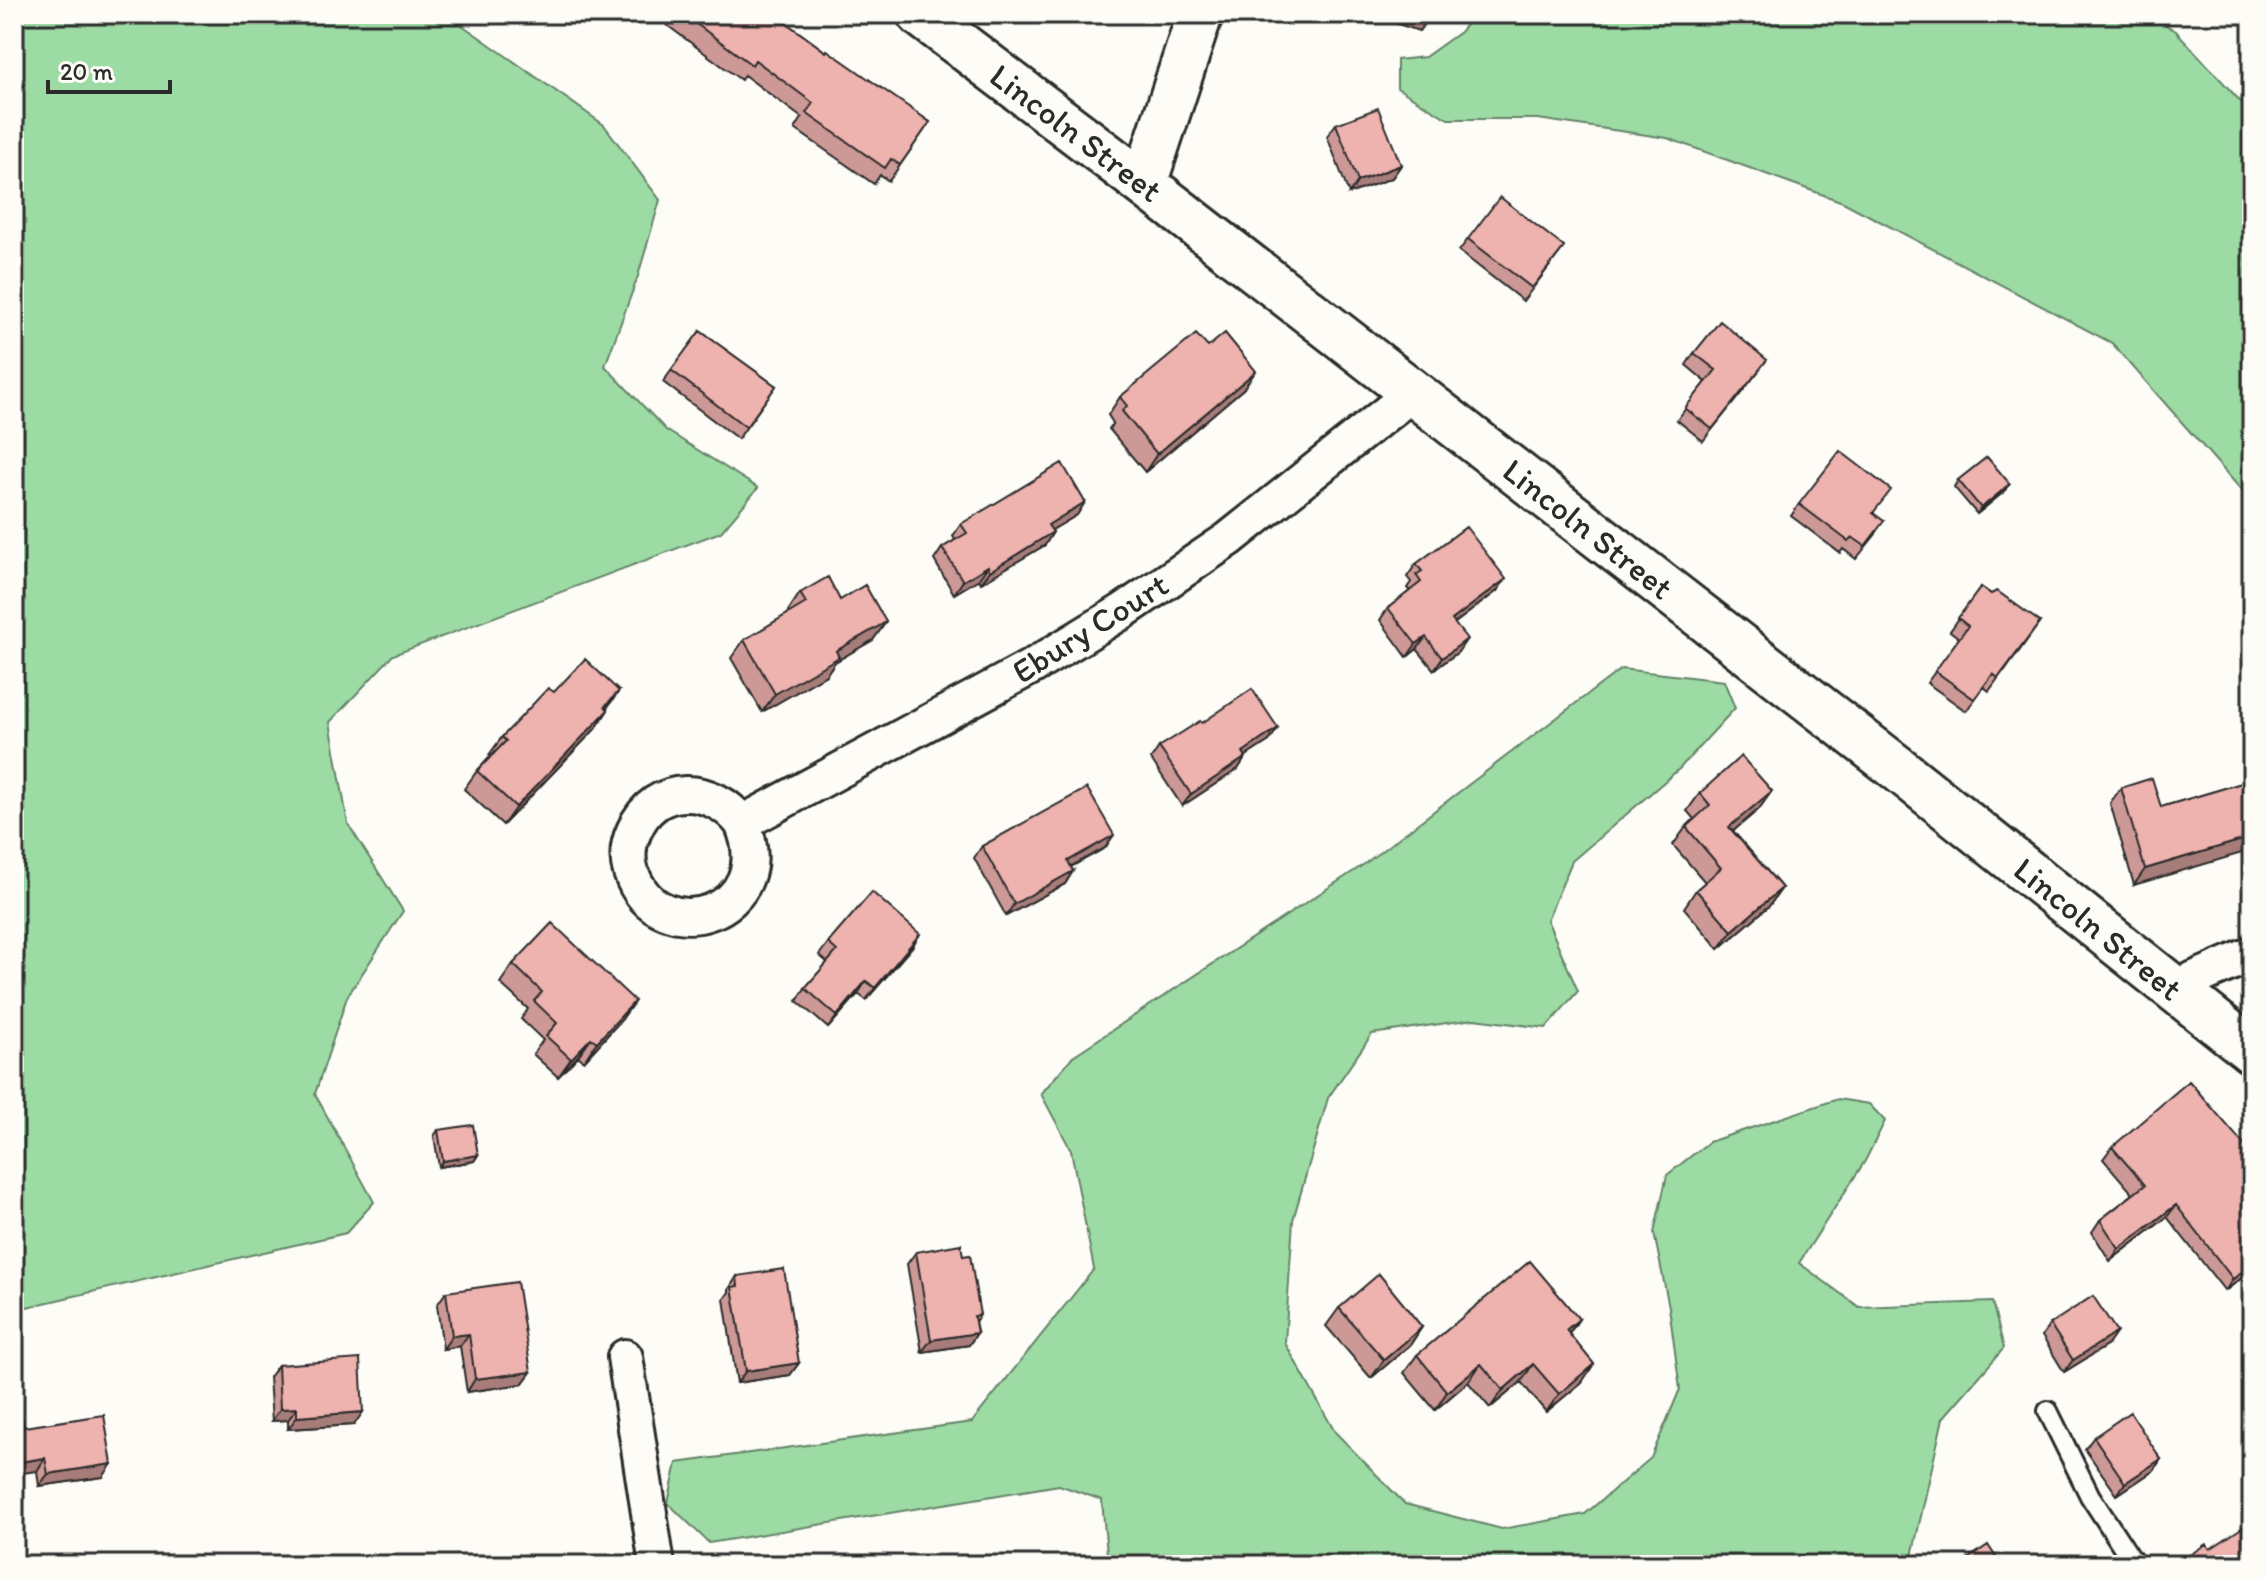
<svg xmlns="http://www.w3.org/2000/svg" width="2266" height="1579" viewBox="0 0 2266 1579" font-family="Itim,sans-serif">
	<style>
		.green { fill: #9ddba4; stroke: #648368; stroke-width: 2 }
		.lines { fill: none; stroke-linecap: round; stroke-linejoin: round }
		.service-casing { stroke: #2b2b2b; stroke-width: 24 }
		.minor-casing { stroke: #2b2b2b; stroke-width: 40 }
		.tertiary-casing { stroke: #2b2b2b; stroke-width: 50 }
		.service { stroke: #fdfcf7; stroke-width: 18 }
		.minor { stroke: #fdfcf7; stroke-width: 34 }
		.tertiary { stroke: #fdfcf7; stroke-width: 44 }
		.wall { fill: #cd9996; stroke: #2b2b2b; stroke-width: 2 }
		.shaded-wall { fill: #a77d7a; stroke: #2b2b2b; stroke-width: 2 }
		.building { fill: #eeb2af; stroke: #2b2b2b; stroke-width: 2 }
		.labels { text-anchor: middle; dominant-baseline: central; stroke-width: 7; stroke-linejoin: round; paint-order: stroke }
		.street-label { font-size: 34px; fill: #2b2b2b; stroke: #fdfcf7 }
	</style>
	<rect width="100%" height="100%" fill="#fdfcf7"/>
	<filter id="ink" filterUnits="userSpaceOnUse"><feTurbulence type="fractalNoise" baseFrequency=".0125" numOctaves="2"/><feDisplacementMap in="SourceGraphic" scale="16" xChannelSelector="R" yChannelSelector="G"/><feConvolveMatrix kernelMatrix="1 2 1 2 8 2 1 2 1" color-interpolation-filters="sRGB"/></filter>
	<g filter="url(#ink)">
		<path class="green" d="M14,14H460L462,25L604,125L660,200L638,276L605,366L666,430L758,488L721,532L393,655L330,722L348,824L403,911L347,997L315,1094L374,1202L346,1233L14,1310Z
			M1475,14H2147L2176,31L2252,114V502L2112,343L1843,202L1667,138L1538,119H1448L1397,88V60L1425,57L1460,32Z
			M1621,669L1724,681L1735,708L1679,769L1572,861L1547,920L1578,991L1546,1028L1474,1019L1372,1034L1328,1098L1293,1220L1285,1343L1335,1432L1405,1504L1502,1529L1585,1514L1651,1458L1680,1389L1669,1307L1654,1233L1667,1175L1709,1142L1838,1099L1869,1104L1885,1121L1865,1161L1799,1263L1859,1307L1992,1302L2004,1348L1943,1418L1910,1565H1108L1102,1500L1059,1485L709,1543L668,1503L677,1463L972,1422L1094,1269L1071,1150L1041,1094L1073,1056L1363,865Z"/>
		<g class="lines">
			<defs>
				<path id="service" d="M2048,1411L2090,1496L2135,1565"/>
				<path id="minor" d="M742,823C781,913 658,953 631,872C627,859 628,844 634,831C655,781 713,785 742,823L1033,666L1123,611L1229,539L1412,393
					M2173,988L2252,954
					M625,1357L657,1565"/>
				<path id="tertiary" d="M920,14L1144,184L1896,767L2252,1051
					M1144,184L1200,14"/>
			</defs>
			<use href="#service" class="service-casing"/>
			<use href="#minor" class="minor-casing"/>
			<use href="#tertiary" class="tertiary-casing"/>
			<use href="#service" class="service"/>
			<use href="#minor" class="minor"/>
			<use href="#tertiary" class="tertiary"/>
		</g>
		<path class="wall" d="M652,14H774L826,52L930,122L889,181L880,175L874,184L795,129L802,118L744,75L741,80Z
			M1336,124L1401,165L1392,178L1349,194L1327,136Z
			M1468,239L1564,247L1523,301L1459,251Z
			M700,331L776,386L738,439L663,382Z
			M1694,353L1758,372L1703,441L1677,420L1706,382L1686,365Z
			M1243,389L1145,472L1109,429L1113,423L1108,415L1120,397Z
			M1958,480L2006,490L1977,514L1954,487Z
			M1085,502L1077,515L1052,530L1053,532L1045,545L981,583L979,579L954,594L934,560L942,548L955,540L953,536L961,524Z
			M1799,504L1874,513L1876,534L1856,559L1843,549L1840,553L1791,516Z
			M1416,564L1497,591L1455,623L1458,652L1434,670L1417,649L1407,657L1380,620L1388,608L1410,591L1407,588L1411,582L1407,577Z
			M1981,587L1991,594L2040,622L2005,671L2004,670L1989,691L1984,687L1966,711L1927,683L1959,638L1950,631Z
			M800,593L886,622L873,640L835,662L826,675L762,712L731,658L744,640L789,613L788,611Z
			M619,691L607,708L608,710L596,728L503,825L464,789L477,771L491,756L489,755L502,737L554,692Z
			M1202,723L1278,728L1269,741L1246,756L1238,769L1182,806L1151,759L1159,747Z
			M2252,780L2134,885L2110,803L2121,788L2161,807Z
			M1700,793L1759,809L1733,831L1782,888L1769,906L1719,949L1684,908L1696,890L1705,882L1673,845L1686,827L1694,819L1687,811Z
			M982,846L1105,848L1071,867L1073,871L1065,884L1006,916L974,858Z
			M828,943L912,947L866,1000L858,994L828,1028L797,1001L805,988L828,963L819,955Z
			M513,964L622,1019L584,1061L578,1056L558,1077L533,1054L543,1040L521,1019L528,1009L500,983Z
			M438,1130L478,1155L474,1161L439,1167L434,1136Z
			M2112,1147L2252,1270L2225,1291L2167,1217L2110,1261L2092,1232L2100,1220L2133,1194L2103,1159Z
			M916,1252L963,1256L980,1315L975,1322L977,1333L969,1345L922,1352L907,1264Z
			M737,1276L799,1363L790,1375L737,1383L724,1299L729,1292V1289Z
			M446,1292L531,1372L522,1384L467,1392L460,1346L443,1349L437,1305Z
			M1339,1308L1422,1327L1410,1345L1371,1378L1326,1326Z
			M1579,1319L1569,1334L1582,1382L1546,1412L1521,1382L1490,1408L1468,1382L1435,1410L1404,1373L1417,1355Z
			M2050,1324L2108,1345L2064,1372L2042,1336Z
			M278,1365L354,1425L288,1429V1420L272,1421L269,1377Z
			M24,1427L103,1477L39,1486L37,1471Z
			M2094,1437L2161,1459L2153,1471L2117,1495L2085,1449Z"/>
		<path class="shaded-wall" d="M1368,14H1414L1428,19L1419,31Z
			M1401,165L1392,178L1349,194L1358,181Z
			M1256,371L1243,389L1145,472L1157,454Z
			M2010,484L2006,490L1977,514L1981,508Z
			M1085,502L1077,515L1040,537L1048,525Z
			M1053,532L1045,545L981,583L990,571Z
			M988,566L979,579L954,594L963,581Z
			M1506,579L1497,591L1443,632L1452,620Z
			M886,622L873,640L835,662L826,675L762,712L775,694L836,651Z
			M1426,637L1417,649L1407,657L1416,644Z
			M1467,639L1458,652L1434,670L1442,658Z
			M619,691L606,709L605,706Z
			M608,710L596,728L503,825L516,807Z
			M1278,728L1269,741L1234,764L1243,752Z
			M1246,757L1238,769L1182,806L1191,794Z
			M1772,791L1759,809L1717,845L1729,827Z
			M1114,835L1105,848L1059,873L1068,861Z
			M2252,837V850L2134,885L2145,869Z
			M1073,871L1065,884L1006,916L1014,904Z
			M1782,888L1769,906L1719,949L1732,931Z
			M920,934L912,947L866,1000L875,988Z
			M866,981L858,994L828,1028L837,1016Z
			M635,1001L622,1019L584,1061L597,1042Z
			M591,1038L578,1056L558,1077L571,1059Z
			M478,1155L474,1161L439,1167L443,1161Z
			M2176,1205L2167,1217L2110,1261L2119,1249Z
			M2252,1264V1270L2225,1291L2233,1279Z
			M1579,1319L1566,1337V1330Z
			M1422,1327L1410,1345L1371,1378L1384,1360Z
			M2117,1332L2108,1345L2064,1372L2073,1360Z
			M977,1333L969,1345L922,1352L931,1340Z
			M469,1334L460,1346L443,1349L452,1336Z
			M799,1363L790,1375L737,1383L746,1371Z
			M1481,1364L1468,1382L1435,1410L1447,1392Z
			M1533,1364L1521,1382L1490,1408L1503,1390Z
			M1594,1364L1582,1382L1546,1412L1559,1394Z
			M531,1372L522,1384L467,1392L475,1379Z
			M297,1408L288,1420L272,1421L280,1409Z
			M363,1412L354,1425L288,1429L297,1417Z
			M45,1458L37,1471L14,1474V1463Z
			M2161,1459L2153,1471L2117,1495L2125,1483Z
			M112,1464L103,1477L39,1486L48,1474Z"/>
		<path class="building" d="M683,14H774L826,52L827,50L930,122L900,165L891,159L885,168L806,113L813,103L755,60L752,65Z
			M1414,14H1429L1428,19Z
			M1378,108L1401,165L1358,181L1336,124Z
			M1500,197L1564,247L1532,288L1468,239Z
			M1720,321L1767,360L1712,429L1685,408L1716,370L1694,353Z
			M700,331L776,386L746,427L671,370Z
			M1225,333L1256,371L1157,454L1122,411L1127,406L1120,397L1196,334L1208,347Z
			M1840,451L1891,490L1873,513L1884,521L1865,546L1852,537L1848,541L1799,504Z
			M1987,457L2010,484L1981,508L1958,480Z
			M1062,463L1085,502L1048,525L1053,532L990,571L988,566L963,581L942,548L967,533L961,524Z
			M1466,527L1506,579L1452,620L1467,639L1442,658L1426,637L1416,644L1388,608L1421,582L1416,575L1422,571L1416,564Z
			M828,577L840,600L865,585L886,622L836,651L839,657L775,694L744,640L806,603L800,593Z
			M1981,587L1991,594L1997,591L2040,622L1998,678L1993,674L1974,699L1935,671L1968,626L1958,618Z
			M585,659L619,691L605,706L608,710L516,807L477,771L506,741L502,737L548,688L554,692Z
			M1252,689L1278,728L1243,752L1246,757L1191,794L1159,747L1200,721L1202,723Z
			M1741,756L1772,791L1729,827L1782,888L1732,931L1696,890L1721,868L1686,827L1710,805L1700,793Z
			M2152,778L2161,807L2252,780V837L2145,869L2121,788Z
			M1087,788L1114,835L1068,861L1073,871L1014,904L982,846Z
			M872,892L920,934L875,988L866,981L837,1016L805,988L837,951L828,943Z
			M552,923L635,1001L597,1042L591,1038L571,1059L546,1036L557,1023L534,1001L542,992L513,964Z
			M2189,1081L2252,1154V1264L2233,1279L2176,1205L2119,1249L2100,1220L2145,1185L2112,1147Z
			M473,1125L478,1155L443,1161L438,1130Z
			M961,1244L963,1256L970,1255L980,1315L974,1316L977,1333L931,1340L916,1252Z
			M1530,1261L1579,1319L1566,1330L1594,1364L1559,1394L1533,1364L1503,1390L1481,1364L1447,1392L1417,1355Z
			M784,1269L799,1363L746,1371L732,1287L738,1286L737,1276Z
			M1379,1274L1422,1327L1384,1360L1339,1308Z
			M517,1282L531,1372L475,1379L469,1334L452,1336L446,1292Z
			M2093,1296L2117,1332L2073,1360L2050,1324Z
			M360,1359L363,1412L297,1417V1408L280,1409L278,1365Z
			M2130,1412L2161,1459L2125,1483L2094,1437Z
			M104,1415L112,1464L48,1474L45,1458L14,1463V1419L22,1418L24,1427Z
			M2252,1521V1565H2175L2206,1544L2210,1549Z
			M1988,1545L2001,1565H1959Z"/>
	</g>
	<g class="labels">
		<g class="street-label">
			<text transform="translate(1076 133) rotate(37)">Lincoln Street</text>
			<text transform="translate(1588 529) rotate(38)">Lincoln Street</text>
			<text transform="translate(1090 628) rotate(-32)">Ebury Court</text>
			<text transform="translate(2098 929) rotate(39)">Lincoln Street</text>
		</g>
	</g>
	<rect width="2266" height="1579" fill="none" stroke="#fdfcf7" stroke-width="48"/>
	<rect x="24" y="24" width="2218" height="1531" fill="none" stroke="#2b2b2b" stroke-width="3" filter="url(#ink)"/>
	<path d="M48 80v12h122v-12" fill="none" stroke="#2b2b2b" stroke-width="4"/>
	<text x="60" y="80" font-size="24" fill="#2b2b2b" stroke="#fdfcf7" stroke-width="6" paint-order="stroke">20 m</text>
</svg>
